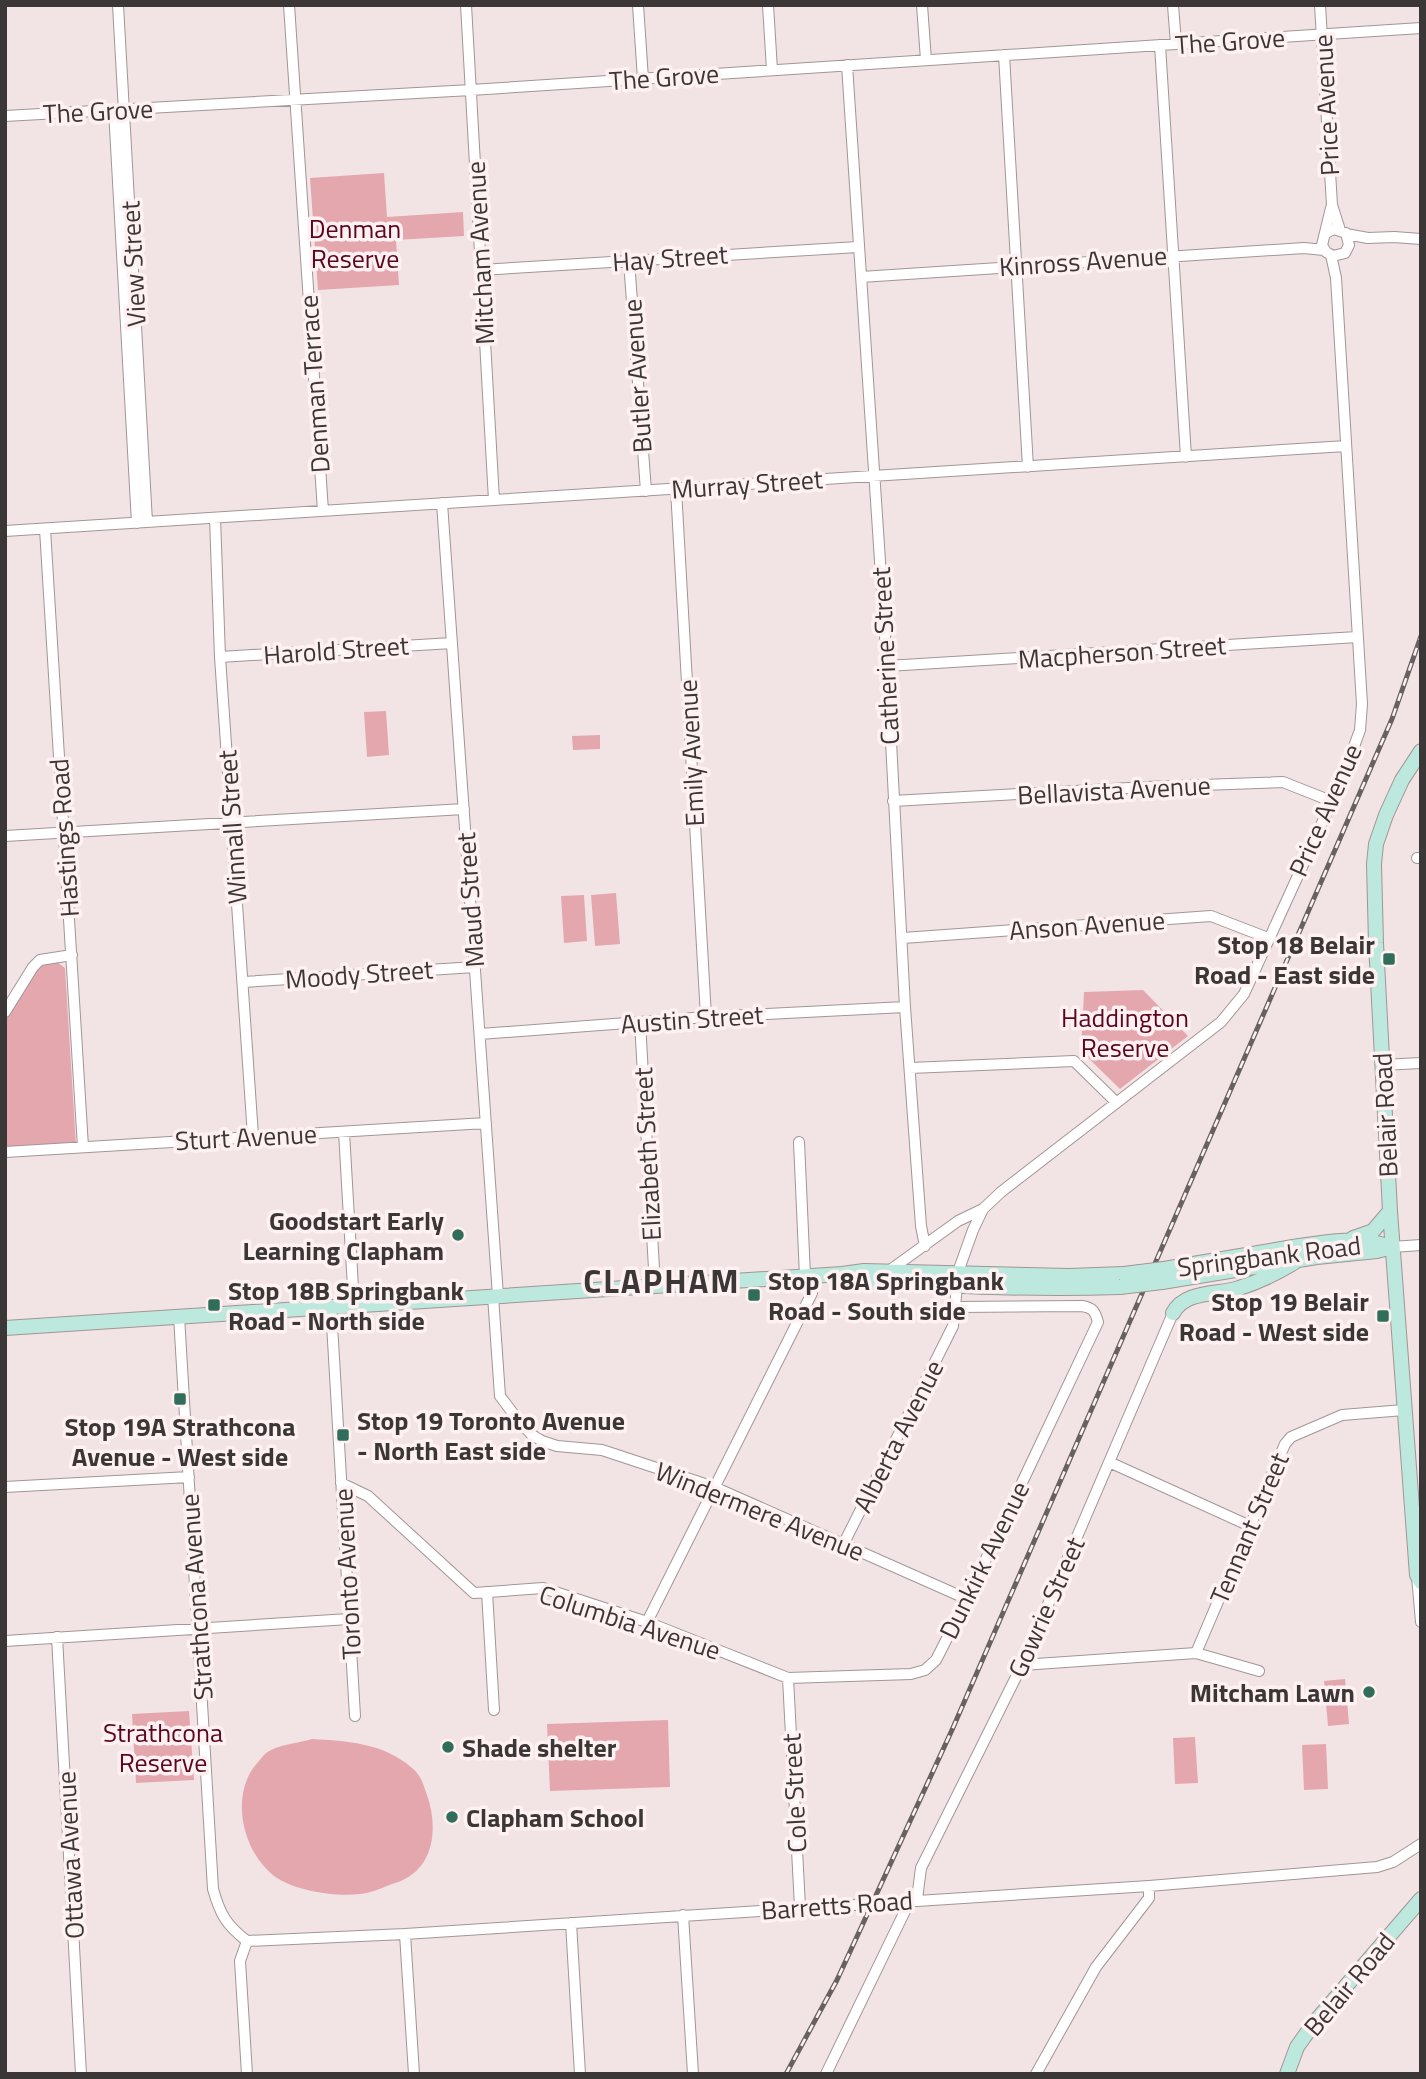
<svg xmlns="http://www.w3.org/2000/svg" width="1426" height="2079" viewBox="0 0 1426 2079" font-family="'Titillium Web',sans-serif">
	<style>
		.green { fill: #e4a7ae }
		.lines { fill: none; stroke-linecap: round; stroke-linejoin: round }
		.minor-casing { stroke: #a29596; stroke-width: 12 }
		.secondary-casing { stroke: #a29596; stroke-width: 16 }
		.minor { stroke: #fff; stroke-width: 10 }
		.secondary { stroke: #bce8dd; stroke-width: 14 }
		.rail-casing { stroke: #686161; stroke-width: 5 }
		.rail { stroke: #fff1f2; stroke-width: 2.5; stroke-dasharray: 8; stroke-linecap: butt }
		.secondary-bridge-casing { stroke: #a29596; stroke-width: 16; stroke-linecap: butt }
		.secondary-bridge { stroke: #bce8dd; stroke-width: 14 }
		.poi-dot { fill: #306e5b; stroke: #fff1f2; stroke-width: 2.5 }
		.labels { text-anchor: middle; dominant-baseline: central; stroke-width: 7; stroke-linejoin: round; paint-order: stroke }
		.street-label { font-size: 26px; fill: #3c3737; stroke: #fff1f2 }
		.park-label { font-size: 26px; fill: #5b051f; stroke: #fff1f2 }
		.poi-label { font-size: 26px; font-weight: bold; fill: #3c3737; stroke: #fff1f2; text-anchor: start }
		.district-label { font-size: 33px; font-weight: bold; letter-spacing: 2px; fill: #3c3737; stroke: #fff1f2 }
	</style>
	<rect width="100%" height="100%" fill="#f2e4e5"/>
	<path class="green" d="M384,173L387,217L463,212L464,236L396,240L399,285L318,290L310,178Z
		M386,711L389,755L367,757L364,712Z
		M600,735V749L573,750L572,736Z
		M616,893L620,944L595,946L591,895Z
		M584,895L587,941L564,943L561,896Z
		M57,962L65,968L76,1145L5,1149V1019L35,971L44,964Z
		M1143,990L1188,1036L1120,1089L1081,1051L1084,992Z
		M1345,1679L1349,1724L1328,1726L1324,1681Z
		M189,1711L194,1780L136,1783L132,1714Z
		M668,1720L670,1787L550,1791L547,1724Z
		M1195,1737L1198,1783L1175,1784L1173,1738Z
		M312,1739C347,1741 384,1743 412,1768C421,1775 423,1784 427,1795C439,1829 434,1871 395,1883C384,1887 371,1893 360,1894C336,1897 297,1891 277,1878C242,1854 228,1793 259,1761C262,1757 266,1752 271,1750C283,1744 299,1743 312,1739Z
		M1326,1744L1328,1789L1304,1790L1302,1745Z"/>
	<g class="lines">
		<defs>
			<path id="minor" d="M118,5L147,522
				M289,5L323,511
				M466,5L494,500
				M638,5L643,79
				M768,5L772,70
				M922,5L926,60
				M1173,5L1176,44
				M1320,5L1332,205L1340,230
				M1160,45L1186,457
				M1004,55L1028,467
				M847,65L887,666L905,1007L921,1226L925,1246
				M114,110L137,523
				M5,116L471,90L1421,28
				M1326,233L1334,229L1346,233L1349,245L1345,253L1333,256L1326,252L1322,245L1331,208
				M1346,234L1368,238L1394,237L1421,239
				M629,261L646,491
				M481,270L858,247
				M861,277L1304,248L1324,250
				M676,489L706,1017
				M442,503L498,1296
				M215,518L220,657L253,1136
				M45,529L83,1147
				M5,531L1346,446
				M220,657L452,643
				M887,666L1357,637
				M893,801L1147,787L1283,782L1331,801
				M5,836L464,809
				M1417,858H1421
				M903,938L1211,916L1268,938
				M243,982L475,967
				M5,1012L33,967L40,960L72,955
				M640,1022L655,1286
				M480,1034L706,1017L905,1007
				M1382,1065L1421,1063
				M910,1068L1074,1061L1116,1102
				M344,1132L354,1305
				M799,1142L805,1276
				M5,1152L486,1123
				M1392,1247L1421,1245
				M890,1270L958,1221L983,1209L1001,1192L1221,1022L1244,994L1343,777L1360,730L1362,704L1336,278L1331,255
				M958,1272L973,1230L983,1209
				M493,1296L500,1396L518,1420L532,1435L542,1441L557,1446L602,1450L714,1487L967,1599
				M331,1307L355,1716
				M179,1316L213,1889C220,1914 226,1925 247,1941L240,1961L247,2074
				M1109,1462L1250,1526
				M341,1483L368,1496L474,1593L543,1588L647,1622L788,1678L911,1674L925,1670L936,1660L967,1599L1098,1322C1095,1311 1093,1308 1082,1306L956,1307
				M5,1487L189,1477
				M843,1545L953,1326L957,1286
				M1417,1576L1421,1622
				M487,1592L494,1710
				M647,1622L812,1293L811,1276
				M57,1637L81,2074
				M5,1641L349,1619
				M1196,1653L1259,1671
				M1022,1665L1196,1653L1285,1444L1291,1437L1342,1415L1404,1410
				M788,1678L800,1907
				M917,1899L921,1868L1022,1665L1173,1313
				M683,1915L693,2074
				M571,1923L580,2074
				M405,1934L414,2074
				M247,1941L405,1934L1149,1886L1377,1867L1393,1862L1421,1844
				M826,2074L905,1911V1900
				M1036,2074L1096,1967L1149,1898V1886"/>
			<path id="secondary" d="M1421,751L1402,780L1386,815L1376,844L1374,864L1376,943L1390,1211L1417,1575L1421,1582
				M1353,1238L1373,1231L1390,1211
				M1164,1269C1207,1262 1250,1254 1293,1247C1321,1243 1356,1236 1384,1245
				M846,1276C877,1286 910,1284 942,1285C1002,1288 1061,1289 1120,1287
				M1162,1282L1317,1257L1377,1251L1392,1247
				M1173,1313C1185,1290 1218,1295 1239,1288C1259,1282 1277,1273 1295,1262
				M5,1328L842,1274L864,1271L1069,1276L1124,1274
				M1287,2074L1297,2047L1314,2023L1421,1899"/>
		</defs>
		<use href="#minor" class="minor-casing"/>
		<use href="#secondary" class="secondary-casing"/>
		<use href="#minor" class="minor"/>
		<use href="#secondary" class="secondary"/>
		<defs>
			<path id="rail" d="M786,2074L837,1980L952,1730L1392,719L1421,636"/>
		</defs>
		<use href="#rail" class="rail-casing"/>
		<use href="#rail" class="rail"/>
		<defs>
			<path id="secondary-bridge" d="M1124,1274L1164,1269
				M1120,1287L1162,1282"/>
		</defs>
		<use href="#secondary-bridge" class="secondary-bridge-casing"/>
		<use href="#secondary-bridge" class="secondary-bridge"/>
	</g>
	<g class="poi-dot">
		<rect x="1382" y="952" width="14" height="14" rx="3.5"/>
		<circle cx="458" cy="1235" r="7"/>
		<rect x="747" y="1288" width="14" height="14" rx="3.5"/>
		<rect x="207" y="1298" width="14" height="14" rx="3.5"/>
		<rect x="1376" y="1309" width="14" height="14" rx="3.5"/>
		<rect x="173" y="1392" width="14" height="14" rx="3.5"/>
		<rect x="336" y="1428" width="14" height="14" rx="3.5"/>
		<circle cx="1369" cy="1692" r="7"/>
		<circle cx="448" cy="1747" r="7"/>
		<circle cx="452" cy="1817" r="7"/>
	</g>
	<g class="labels">
		<g class="street-label">
			<text transform="translate(1230 41) rotate(-4)">The Grove</text>
			<text transform="translate(664 77) rotate(-4)">The Grove</text>
			<text transform="translate(1326 105) rotate(-93)">Price Avenue</text>
			<text transform="translate(98 111) rotate(-3)">The Grove</text>
			<text transform="translate(480 253) rotate(-93)">Mitcham Avenue</text>
			<text transform="translate(670 258) rotate(-4)">Hay Street</text>
			<text transform="translate(1083 261) rotate(-4)">Kinross Avenue</text>
			<text transform="translate(133 264) rotate(-93)">View Street</text>
			<text transform="translate(637 376) rotate(-94)">Butler Avenue</text>
			<text transform="translate(314 384) rotate(-94)">Denman Terrace</text>
			<text transform="translate(747 484) rotate(-4)">Murray Street</text>
			<text transform="translate(336 650) rotate(-4)">Harold Street</text>
			<text transform="translate(1122 652) rotate(-4)">Macpherson Street</text>
			<text transform="translate(885 656) rotate(-93)">Catherine Street</text>
			<text transform="translate(691 753) rotate(-93)">Emily Avenue</text>
			<text transform="translate(1114 790) rotate(-3)">Bellavista Avenue</text>
			<text transform="translate(1325 810) rotate(-66)">Price Avenue</text>
			<text transform="translate(232 827) rotate(-94)">Winnall Street</text>
			<text transform="translate(64 838) rotate(-94)">Hastings Road</text>
			<text transform="translate(470 900) rotate(-94)">Maud Street</text>
			<text transform="translate(1087 925) rotate(-4)">Anson Avenue</text>
			<text transform="translate(359 974) rotate(-4)">Moody Street</text>
			<text transform="translate(692 1019) rotate(-4)">Austin Street</text>
			<text transform="translate(1385 1115) rotate(-93)">Belair Road</text>
			<text transform="translate(246 1137) rotate(-3)">Sturt Avenue</text>
			<text transform="translate(647 1154) rotate(-93)">Elizabeth Street</text>
			<text transform="translate(1269 1256) rotate(-7)">Springbank Road</text>
			<text transform="translate(898 1436) rotate(-63)">Alberta Avenue</text>
			<text transform="translate(760 1511) rotate(22)">Windermere Avenue</text>
			<text transform="translate(1249 1528) rotate(-67)">Tennant Street</text>
			<text transform="translate(984 1560) rotate(-64)">Dunkirk Avenue</text>
			<text transform="translate(347 1574) rotate(-93)">Toronto Avenue</text>
			<text transform="translate(196 1597) rotate(-94)">Strathcona Avenue</text>
			<text transform="translate(1046 1607) rotate(-66)">Gowrie Street</text>
			<text transform="translate(630 1622) rotate(18)">Columbia Avenue</text>
			<text transform="translate(794 1793) rotate(-93)">Cole Street</text>
			<text transform="translate(70 1855) rotate(-93)">Ottawa Avenue</text>
			<text transform="translate(837 1905) rotate(-4)">Barretts Road</text>
			<text transform="translate(1349 1984) rotate(-50)">Belair Road</text>
		</g>
		<g class="park-label">
			<text x="355" y="228">Denman<tspan x="355" dy="30">Reserve</tspan></text>
			<text x="1125" y="1017">Haddington<tspan x="1125" dy="30">Reserve</tspan></text>
			<text x="163" y="1732">Strathcona<tspan x="163" dy="30">Reserve</tspan></text>
		</g>
		<g class="poi-label">
			<text x="1375" y="944" text-anchor="end">Stop 18 Belair<tspan x="1375" dy="30">Road - East side</tspan></text>
			<text x="444" y="1220" text-anchor="end">Goodstart Early<tspan x="444" dy="30">Learning Clapham</tspan></text>
			<text x="768" y="1280">Stop 18A Springbank<tspan x="768" dy="30">Road - South side</tspan></text>
			<text x="228" y="1290">Stop 18B Springbank<tspan x="228" dy="30">Road - North side</tspan></text>
			<text x="1369" y="1301" text-anchor="end">Stop 19 Belair<tspan x="1369" dy="30">Road - West side</tspan></text>
			<text x="357" y="1420">Stop 19 Toronto Avenue<tspan x="357" dy="30">- North East side</tspan></text>
			<text x="180" y="1426" text-anchor="middle">Stop 19A Strathcona<tspan x="180" dy="30">Avenue - West side</tspan></text>
			<text x="1355" y="1692" text-anchor="end">Mitcham Lawn</text>
			<text x="462" y="1747">Shade shelter</text>
			<text x="466" y="1817">Clapham School</text>
		</g>
		<g class="district-label">
			<text x="662" y="1281">CLAPHAM</text>
		</g>
	</g>
	<rect width="1426" height="2079" fill="none" stroke="#3c3737" stroke-width="14"/>
</svg>
